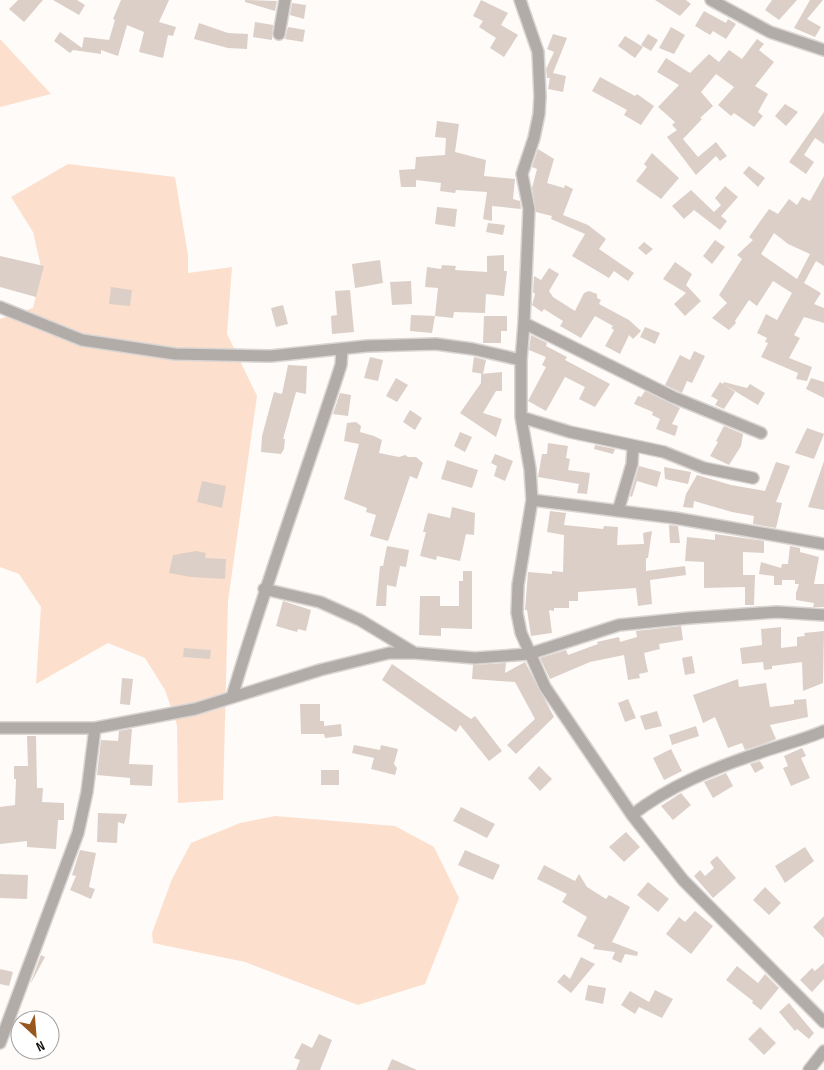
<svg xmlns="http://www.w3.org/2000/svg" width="824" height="1070" viewBox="0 0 824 1070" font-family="'Sofia Sans Condensed',sans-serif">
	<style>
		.green { fill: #fce0cd }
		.building { fill: #dccfc7; fill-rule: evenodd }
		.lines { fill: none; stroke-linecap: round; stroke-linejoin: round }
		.minor-casing { stroke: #d9d5d3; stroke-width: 14 }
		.minor { stroke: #b2aca9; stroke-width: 11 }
	</style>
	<rect width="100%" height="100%" fill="#fefbf9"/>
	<path class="green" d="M0,39L51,94L0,107Z
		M68,164L175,177L188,255V273L232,267L227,334L257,396L228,601L223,800L178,803L177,725L165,690L145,658L108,643L36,684L41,607L19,574L0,567V319L33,308L42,271L33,232L11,197Z
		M275,816L395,826L434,847L459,898L425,984L358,1005L245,962L153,943L152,933L172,879L191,843L240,823Z"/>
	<path class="building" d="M18,0H43L24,22L9,9Z
		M53,0H77L85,5L79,15Z
		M121,0H169L159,22L176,27L173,36L168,35L163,58L139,52L144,32L127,25L118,56L101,50V54L73,50L70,53L54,41L60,32L82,48L84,37L109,40L115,20L113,19Z
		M245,0L277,1L275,11L245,2Z
		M481,0L508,13L501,25L518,35L504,57L490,48L496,38L479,27L483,21L473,16Z
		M655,0H686L691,4L680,16Z
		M772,0H797L779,20L765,10Z
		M810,0H823L807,19L821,27L815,37L794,28Z
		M292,3L306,5L304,19L290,15Z
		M704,11L726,23L728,19L736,24L726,39L713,31L710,35L695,26Z
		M255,22L273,25L272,40L253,37Z
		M199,23L228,33L248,34L247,49L228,48L194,39Z
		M288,27L305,30L303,42L285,39Z
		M671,27L685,35L674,54L659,48Z
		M553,34L567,38L553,73L566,76L563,92L548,89L550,78H547L546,69L554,52L547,49Z
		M648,34L658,40L651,51L641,45Z
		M625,36L643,47L635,58L618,46Z
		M757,39L764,44L759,50L774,62L755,86L768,94L758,112L763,116L754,127L734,113L731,116L718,105L734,87L716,74L701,92L713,106L700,118L702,119L683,139L698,157L716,142L727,156L720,161L716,156L696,175L667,137L677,130L672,125L675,122L658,107L679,85L657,72L666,58L690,73L709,54L719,62L729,50L742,59Z
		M600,77L635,96L637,94L654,106L641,125L624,115L627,110L592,91Z
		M785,104L798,112L786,126L775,116Z
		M824,112V144L815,138L804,155L814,162L806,174L789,162Z
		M437,121L459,124L455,152L486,160L484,176L515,179L513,199L520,201L521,209L492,206V221L483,219L487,192L456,190L455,193L440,191L441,183L416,180V187H401L399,170L415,169L416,157L445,155L446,138L435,137Z
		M538,149L554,159L547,183L564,188L565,185L573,189L563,215L588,225L606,239L599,249L634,273L628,281L614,271L609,278L572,256L585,234L551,219L552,216L536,212L532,188L537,169L532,167Z
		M652,153L679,178L661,199L636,181L647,167L644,164Z
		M749,166L765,178L758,187L743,173Z
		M824,176V266L816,261L804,283L821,293L814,304L824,308V323L804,317L794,335L800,338L789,358L812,367L807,381L796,379L798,373L761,357L768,343L765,342L767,338L757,333L766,314L777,320L792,293L773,281L757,306L749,300L735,321L736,323L729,330L712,318L727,303L719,295L742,259L737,255L753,240L749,237L769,209L778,214L789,199L797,205L802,197L810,201ZM774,233L788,244L810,254L797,279L761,254Z
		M725,186L738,197L721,216L727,221L720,230L694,210L684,219L672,206L691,190L714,212L721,205L715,198Z
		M437,207L457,209L455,227L435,224Z
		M488,223L505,225L503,235L486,232Z
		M715,240L725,247L712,264L703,256Z
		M644,242L653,249L646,255L638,248Z
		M504,255V271H507L504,296L486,294L485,313L454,312L453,318L435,316L438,288L425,287L427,267L441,269L442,265L456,266L455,270L487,272V256Z
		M0,256L44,266L36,297L0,287Z
		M380,260L383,283L355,288L352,264Z
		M675,262L692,274L686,285L701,301L685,316L674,304L686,293L663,279Z
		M549,268L559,274L549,291L553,297L575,311L584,293L589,291L597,294V298L601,300L599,304L629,320L641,331L633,339L629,335L620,354L605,346L614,330L611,328L613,326L595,316L581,338L560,326L563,321L544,309L542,312L532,305L535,294L533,292L534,276L541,280Z
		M411,281L412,304L392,305L390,282Z
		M111,287L132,290L130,306L109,304Z
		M350,290L354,332L332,334L331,316L337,315L335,291Z
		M283,305L288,324L276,327L271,308Z
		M411,315L435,316L432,333L410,331Z
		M484,316H507V331H501V343H483Z
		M645,327L660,333L655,344L640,337Z
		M531,335L547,343L546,346L567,357L565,360L610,384L595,407L579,399L585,387L565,377L546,411L528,401L546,367L542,365L546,357L529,350Z
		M694,351L705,356L692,383L687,381L682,393L665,385L680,355L690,360Z
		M370,357L383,360L378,381L364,378Z
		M474,357L486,360L483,374L472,372Z
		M288,365L307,366L306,394L296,392L283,439H285L284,449L281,454L261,452L262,436L274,392L282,394Z
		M502,372V391H496L483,413L502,419L496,437L460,413L481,383V374Z
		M396,378L408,385L397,402L386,396Z
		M811,378L824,382V398L806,389Z
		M720,382L735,392L724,409L715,405L718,400L711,396Z
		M724,382L747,388L750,384L765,393L758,405L723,384Z
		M645,391L680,408L672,424L678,426L675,436L656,429L660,419L652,415L653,412L634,404L638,396L641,397Z
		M340,393L351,395L348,416L333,414Z
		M410,410L422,418L415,430L403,422Z
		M356,422L361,426L360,432L374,436L382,440L379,453L399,457L405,455L408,457H416L423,463L417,479L410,476L388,541L370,536L376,515L366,512L367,508L344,499L359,444L344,441L347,423Z
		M724,426L743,434L741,446L729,465L710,456L718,442L716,441Z
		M807,428L824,434L814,459L795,453Z
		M460,432L472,437L465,452L454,446Z
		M548,443L568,446L566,458L570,459L568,470L590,473L587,494L577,493L579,484L538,477L542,454H547Z
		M595,445L615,449L613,454L594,449Z
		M495,454L513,461L505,481L494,476L497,466L491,463Z
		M447,460L478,470L472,488L441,479Z
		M824,461V510L808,507Z
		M776,462L790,466L776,502L782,503L776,528L753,524L754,516L732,512L694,501L693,508L683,507L686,494L697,475L731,485L765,491Z
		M639,466L661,472L657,487L637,481L632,497L630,496Z
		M664,467L691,472L688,484L665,479Z
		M202,481L226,486L222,508L197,502Z
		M452,507L475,513L474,535L466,534L460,561L437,556L436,560L420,556L426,532H423L428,513L450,518Z
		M550,511L566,513L564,525L603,529L604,526L618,527L617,545L644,544L643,533L652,531L648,558H646V571L685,566L686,575L650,580L652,604L638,606L636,588L578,592V601H569V608H554V611L549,610L552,633L531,636L527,610H525L528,572L552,574V571L563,572L564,535L547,532Z
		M669,525L678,526L680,543H670Z
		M715,534L764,541V553L743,552V575H755L754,605H745V587L704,588V562L685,561L687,537L715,540Z
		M387,546L409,550L406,567L400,566L396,587L387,585L386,606H376L380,566H383Z
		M790,546L800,548V552L819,557L814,584H824V607H813L814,603L796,600V593L799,584H795V580H782V585H774V576L759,574L761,562L781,568L782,564H788Z
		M196,551L206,553L205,558L226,559L225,579L191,577L169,573L173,555Z
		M463,571H472V629L441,628V636L419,635L420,596H440V606H459V581H463Z
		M283,601L311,610L306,631L298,629L297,632L276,626Z
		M681,626L683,640L659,644L660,649L644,653L648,672L639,674L640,678L628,680L624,655L590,662L550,679L540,658L566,650L568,655L598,644L597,642L619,637L620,642L637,637L636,631Z
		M781,627V648L797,646V637L805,636L804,633L824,631L823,683L803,691L802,662L772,666V669L764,670L763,662L742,664L740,648L762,645L761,629Z
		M184,648L211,650L210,659L183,657Z
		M692,656L695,673L685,675L682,658Z
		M525,662L554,717L516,754L507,745L535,719L515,682L472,679L473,665L506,663L505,673Z
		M392,664L471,719L475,716L502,751L489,761L460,725L456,732L382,680Z
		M122,678L133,679L130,705L120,704Z
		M738,679L739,687L766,683L770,707L794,704V700L806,699L808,717L770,725L776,739L766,743L745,750L742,743L728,748L715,717L703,723L693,695Z
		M628,699L636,718L625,722L618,703Z
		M300,704H320V721H324V726L341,724L342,736L325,738L324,734H301Z
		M657,711L662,726L645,730L640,716Z
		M696,726L699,736L672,745L669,735Z
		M130,729H132L129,764L153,765L152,786L130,785V778L97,775L101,740L118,741L119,731Z
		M27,736H36L37,788H43L42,802L64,803V820H58L56,849L27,847V841L0,844V807L15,805L16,779H14V766H28Z
		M354,745L380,750L381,745L398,749L394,764L397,768L395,775L371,769L374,758L352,753Z
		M802,748L806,756L801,758L810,778L791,786L783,768L788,766L784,756Z
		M671,749L682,771L664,780L653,758Z
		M760,761L764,768L755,773L750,764Z
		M539,766L552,779L540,791L528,778Z
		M321,770H339V785H321Z
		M726,773L733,786L713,798L704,782Z
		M681,793L691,805L673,820L661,806Z
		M461,807L495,824L487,838L453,821Z
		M98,813L127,814L124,824L118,822L117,843L97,842Z
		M626,832L640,847L624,862L609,847Z
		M805,847L814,861L785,883L775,866Z
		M80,850L96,853L89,887L95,889L91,899L70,890L76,876L72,875Z
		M465,850L500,865L493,880L458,865Z
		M717,856L736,878L713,898L694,876L700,870L705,876L714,868L710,862Z
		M544,865L575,881L579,874L587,887L606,899L609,895L630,907L612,942L638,952L637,956L625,954L621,963L612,959L615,952L593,949L595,945L577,936L587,917L562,902L567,894L537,879Z
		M0,874L28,875L27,899L0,898Z
		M648,882L669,899L658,912L637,895Z
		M765,887L781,903L769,915L753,900Z
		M695,911L713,926L691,954L666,934L679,917L685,922Z
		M824,916V938L813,927Z
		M41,955L45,957L31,983V982Z
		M581,957L595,964L571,993L557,982L564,974L570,979Z
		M824,963V979L812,992L800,980L812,968L815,971Z
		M737,966L758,983L765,974L779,988L761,1010L752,1003L753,1001L726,980Z
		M0,969L13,972L9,986L0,984Z
		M588,985L606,988L603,1004L585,1000Z
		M655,990L673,999L662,1018L639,1007L635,1014L621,1005L630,991L649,1002Z
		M789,1003L814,1033L809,1039L797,1029L795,1031L779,1012Z
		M760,1027L776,1043L764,1055L748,1039Z
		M319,1034L332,1040L320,1070H296L300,1060L294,1058L302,1043L312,1048Z
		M392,1059L417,1070H387Z"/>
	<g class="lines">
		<defs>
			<path id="minor" d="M520,0L538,52L540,97L539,114L534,138L522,174L529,209L524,323L521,360V417L530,469L532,500L518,585L517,613L521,633L545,687L632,815L683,880L824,1022
				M711,0L770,32L824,50
				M279,34L285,0
				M0,307L82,340L175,354L271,356L367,346L436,344L473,349L521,360
				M524,323L673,397L761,433
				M521,417L570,432L664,452L704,468L753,478
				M532,500L675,518L824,544
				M618,511L632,464L633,447
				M264,589L320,602L360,620L413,652
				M232,697C265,585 305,476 341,365L342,350
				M0,728H95L195,709L320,670L389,653H415L475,658L529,654L619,625L689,618L777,612L824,615
				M632,815C669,786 714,768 759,753C781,745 803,740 824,731
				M0,1043L78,833L87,792L95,728
				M809,1070L824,1051"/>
		</defs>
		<use href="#minor" class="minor-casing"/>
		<use href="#minor" class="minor"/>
	</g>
	<g transform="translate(35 1035) rotate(154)"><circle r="24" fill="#ffffff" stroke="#a19f9e"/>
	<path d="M0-4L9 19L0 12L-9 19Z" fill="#975820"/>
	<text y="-8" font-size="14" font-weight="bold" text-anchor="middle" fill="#14100d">N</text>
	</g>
</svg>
